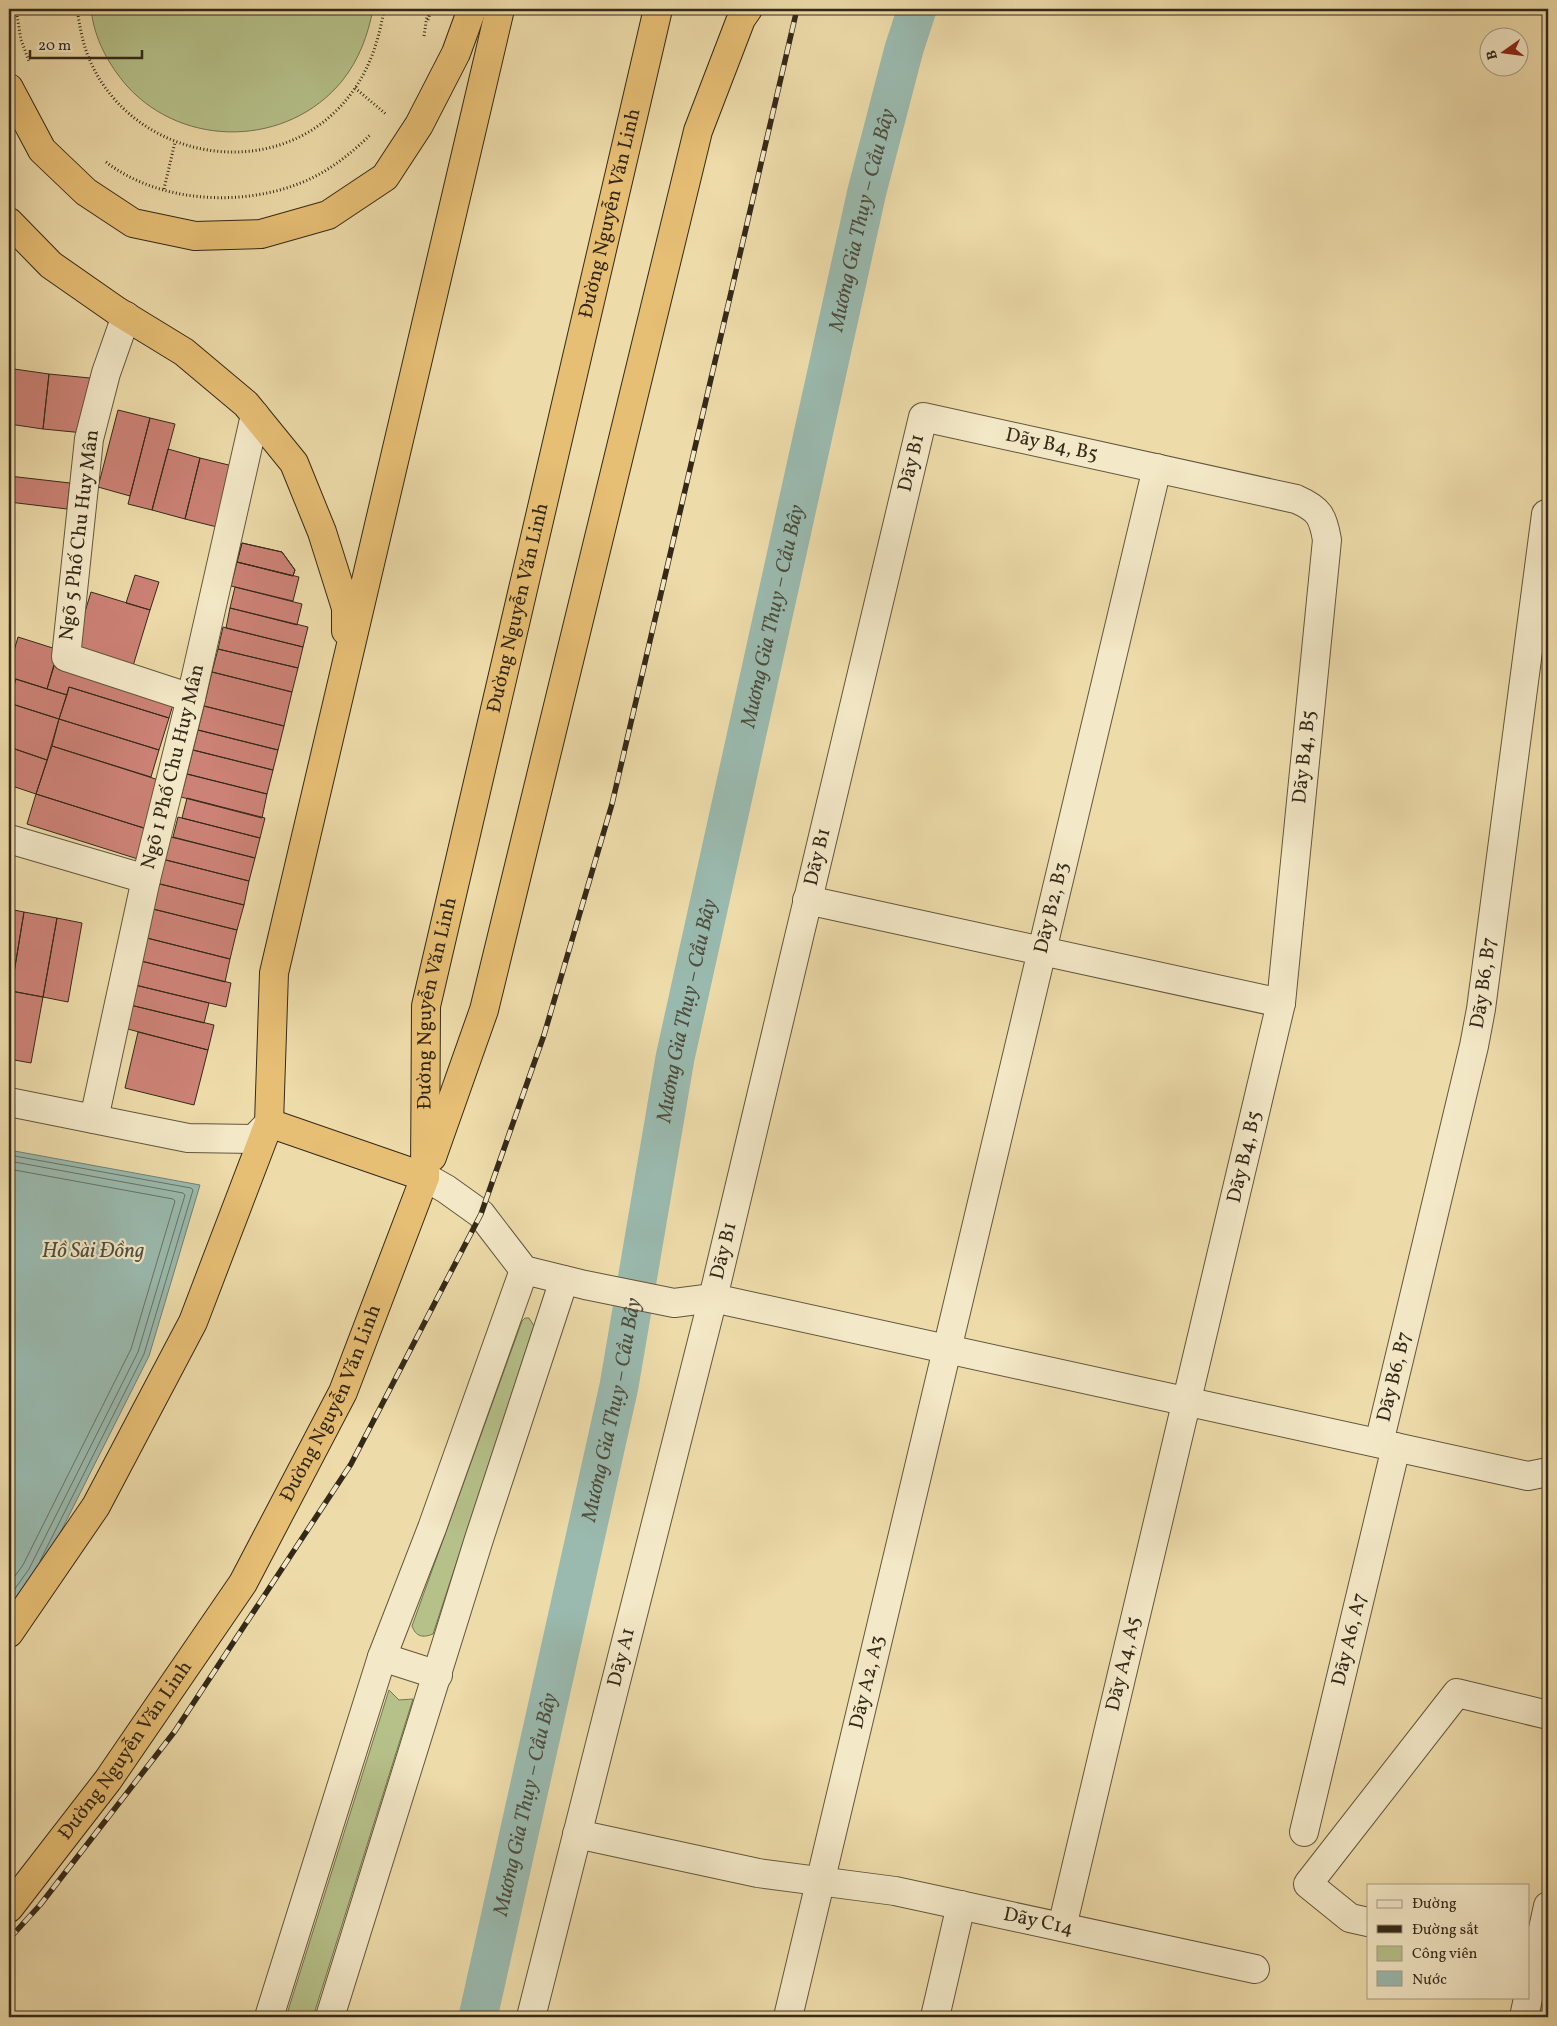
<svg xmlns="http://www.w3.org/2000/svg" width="1557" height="2026" viewBox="0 0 1557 2026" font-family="Vollkorn,serif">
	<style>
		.green { fill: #b6c18a; stroke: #757552 }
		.water { fill: #9abaaf; stroke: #718073 }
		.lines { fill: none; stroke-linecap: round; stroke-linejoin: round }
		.shore { stroke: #677264; stroke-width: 1 }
		.canal { stroke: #9abaaf; stroke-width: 39 }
		.building { fill: #cc8276; stroke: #342919 }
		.minor-casing { stroke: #62563d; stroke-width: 30 }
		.highway-casing { stroke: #342919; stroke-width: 30 }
		.path { stroke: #342919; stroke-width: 3; stroke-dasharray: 1 2.5; stroke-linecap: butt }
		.minor { stroke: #f3e8c7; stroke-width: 28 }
		.highway { stroke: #e6be74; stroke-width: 28 }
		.rail-casing { stroke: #342919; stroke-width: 5.5 }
		.rail { stroke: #f3e8c7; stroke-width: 4; stroke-dasharray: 11; stroke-linecap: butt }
		.labels { text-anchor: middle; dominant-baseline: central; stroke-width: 4.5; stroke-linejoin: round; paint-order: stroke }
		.street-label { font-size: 20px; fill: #342919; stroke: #f3e8c7 }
		.water-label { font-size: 21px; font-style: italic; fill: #4e4d3e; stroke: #f3e8c7 }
	</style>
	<rect width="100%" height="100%" fill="#eddba9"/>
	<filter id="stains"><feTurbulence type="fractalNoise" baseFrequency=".004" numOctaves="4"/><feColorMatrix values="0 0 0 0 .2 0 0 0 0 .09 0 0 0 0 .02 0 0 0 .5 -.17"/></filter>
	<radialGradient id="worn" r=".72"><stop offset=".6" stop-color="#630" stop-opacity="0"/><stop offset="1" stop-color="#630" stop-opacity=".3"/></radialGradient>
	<path class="green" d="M91,9H373C368,35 359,60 342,81C288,147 184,149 127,86C108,64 94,38 91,9Z
		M525,1318H529L534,1326L433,1634C423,1638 416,1637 412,1626L522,1321Z
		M389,1690L399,1700L413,1699L313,2017H286Z"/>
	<path class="water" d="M9,1150L200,1185L149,1356L39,1575L9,1615Z"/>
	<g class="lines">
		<path class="shore" d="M9,1155L191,1188L193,1190L144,1354L40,1561
			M9,1161L183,1193L185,1195L138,1352L29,1569L9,1597
			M9,1169L173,1199L175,1201L131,1349L23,1565L9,1584"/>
		<path class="canal" id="s1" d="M478,2017L619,1386L675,1058L867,191L904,49L917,9"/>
	</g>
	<path class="building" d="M14,369L49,374L43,429L9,424Z
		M49,374L90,378L84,433L43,429Z
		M9,379L13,380L9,415Z
		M118,410L150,418L130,496L98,487Z
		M150,418L175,424L152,510L128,504Z
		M168,449L200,458L185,519L152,510Z
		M200,458L241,468L225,529L185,519Z
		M9,476L70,483L67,509L9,502Z
		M242,543L282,552L295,570L293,576L237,562Z
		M242,543L282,552L295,570L293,576L237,562Z
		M237,562L299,577L293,601L231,586Z
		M135,575L159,582L150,610L126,603Z
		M235,587L302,604L297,625L230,608Z
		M91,592L150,610L133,666L74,648Z
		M230,608L308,627L303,647L226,628Z
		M223,627L303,647L298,668L218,649Z
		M18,637L59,650L47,689L9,677V668Z
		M218,649L298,668L292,692L212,672Z
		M55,661L175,698L169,718L69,687L67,695L47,689Z
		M212,672L292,692L284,726L204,706Z
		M16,679L67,695L59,719L9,703Z
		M69,687L169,718L159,750L59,719Z
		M9,703L59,719L47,760L9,747Z
		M204,706L284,726L278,750L198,730Z
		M59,719L159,750L151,777L52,746Z
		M198,730L278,750L273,770L193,750Z
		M52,746L165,782L150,830L36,794Z
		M9,747L47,760L36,794L9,785Z
		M193,750L273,770L267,794L187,774Z
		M187,774L267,794L262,818L181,797Z
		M36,794L150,830L141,860L27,824Z
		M187,798L265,818L260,838L182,818Z
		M178,817L260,838L255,858L173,837Z
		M167,836L255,858L249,881L162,859Z
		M162,859L249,881L244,905L156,883Z
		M156,883L244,905L237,930L149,908Z
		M149,908L237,930L230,959L143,937Z
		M9,909L24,912L11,991H9Z
		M24,912L57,918L43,997L11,991Z
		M57,918L82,923L68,1002L43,997Z
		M143,937L230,959L225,982L137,960Z
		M137,960L231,983L226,1007L131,984Z
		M131,984L209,1003L204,1023L126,1004Z
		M11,991L43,997L31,1063L9,1059V1001Z
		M126,1004L214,1025L208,1050L120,1027Z
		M138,1032L208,1050L194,1105L125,1088Z"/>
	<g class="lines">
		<defs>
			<g id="minor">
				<path d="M126,316L106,373L89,439L66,657L191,698"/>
				<path d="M9,839L146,879"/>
				<path d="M807,900L1281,1003"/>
				<path d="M9,1102L188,1138L254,1139L269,1123"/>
				<path id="s2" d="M94,1119L146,879L191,698L255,415"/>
				<path d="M425,1177L446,1189L481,1214L524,1270L585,1285L674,1303L713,1298L1528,1476L1548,1472"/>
				<path id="s3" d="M1379,1443L1474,1046L1481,1009L1546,514"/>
				<path d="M382,1657L438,1675"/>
				<path id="s4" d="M1304,1832L1396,1447"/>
				<path id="s5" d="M577,1834L758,1873L895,1891L1255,1969"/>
				<path d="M1368,1922L1350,1918L1308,1884L1457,1693L1548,1715"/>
				<path d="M269,2017L382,1657L432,1528L524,1270"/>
				<path d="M330,2017L479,1539L564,1280"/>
				<path id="s6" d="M531,2017L713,1298L923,417L1296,499C1319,509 1323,516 1327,540L1281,1003L1062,1927"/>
				<path id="s7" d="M788,2017L1157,468"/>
				<path d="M935,2017L961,1905"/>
				<path d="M1524,2017L1548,1906"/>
			</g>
			<g id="highway">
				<path d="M9,88L42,150L86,192L133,223L195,236L261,234L328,215L385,177L419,125L456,53L472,9"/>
				<path d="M9,222L51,265L117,311L184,352L246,404L294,463L322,532L346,608V631"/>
				<path d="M269,1123L425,1177"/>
				<path d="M432,1157L484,1010L698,131L741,19L748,9"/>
				<path d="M9,1633L96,1506L193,1322L269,1123L274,973L500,9"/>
				<path id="s8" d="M9,1908L108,1780L243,1583L343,1392L425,1177L426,1006L658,9"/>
			</g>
		</defs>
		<use href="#minor" class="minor-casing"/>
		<use href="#highway" class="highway-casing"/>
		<path class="path" d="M16,9L21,40L29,61
			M77,9C80,28 83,46 91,63C134,157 264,183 337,110C365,82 378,47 384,9
			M428,20L431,9
			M424,36L428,9
			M355,88L387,115
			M106,162C158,202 238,207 298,184C325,174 350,155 370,135
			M164,189L175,142"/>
		<use href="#minor" class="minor"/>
		<use href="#highway" class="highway"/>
		<defs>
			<path id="rail" d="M9,1939L40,1905L175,1731L351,1464L481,1214L544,1035L612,804L797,9"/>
		</defs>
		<use href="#rail" class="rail-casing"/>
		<use href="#rail" class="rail"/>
	</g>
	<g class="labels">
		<g class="street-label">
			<text stroke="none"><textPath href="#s8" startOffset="1831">Đường Nguyễn Văn Linh</textPath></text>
			<text stroke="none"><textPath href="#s6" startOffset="1779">Dãy B4, B5</textPath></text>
			<text stroke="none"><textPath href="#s6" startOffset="1600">Dãy B1</textPath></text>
			<text transform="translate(80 535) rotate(-83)">Ngõ 5 Phố Chu Huy Mân</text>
			<text stroke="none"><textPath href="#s8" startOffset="1426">Đường Nguyễn Văn Linh</textPath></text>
			<text transform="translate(1305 757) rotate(-84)">Dãy B4, B5</text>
			<text stroke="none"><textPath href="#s2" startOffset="361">Ngõ 1 Phố Chu Huy Mân</textPath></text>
			<text stroke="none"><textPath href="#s6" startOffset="1195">Dãy B1</textPath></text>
			<text stroke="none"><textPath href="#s7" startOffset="1140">Dãy B2, B3</textPath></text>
			<text stroke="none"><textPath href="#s3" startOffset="472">Dãy B6, B7</textPath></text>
			<text stroke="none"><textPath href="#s8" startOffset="1021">Đường Nguyễn Văn Linh</textPath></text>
			<text transform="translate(1245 1157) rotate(-77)">Dãy B4, B5</text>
			<text stroke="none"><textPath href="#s6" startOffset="790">Dãy B1</textPath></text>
			<text stroke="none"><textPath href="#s3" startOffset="68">Dãy B6, B7</textPath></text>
			<text stroke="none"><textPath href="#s8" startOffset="601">Đường Nguyễn Văn Linh</textPath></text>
			<text stroke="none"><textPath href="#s4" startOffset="198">Dãy A6, A7</textPath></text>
			<text stroke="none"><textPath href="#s6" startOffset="371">Dãy A1</textPath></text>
			<text transform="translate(1124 1664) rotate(-77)">Dãy A4, A5</text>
			<text stroke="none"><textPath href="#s7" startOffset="344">Dãy A2, A3</textPath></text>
			<text stroke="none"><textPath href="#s8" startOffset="196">Đường Nguyễn Văn Linh</textPath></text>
			<text stroke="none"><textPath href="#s5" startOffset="470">Dãy C14</textPath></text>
		</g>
		<g class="water-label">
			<text stroke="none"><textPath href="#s1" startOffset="1838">Mương Gia Thụy – Cầu Bây</textPath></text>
			<text stroke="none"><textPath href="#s1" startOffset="1432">Mương Gia Thụy – Cầu Bây</textPath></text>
			<text stroke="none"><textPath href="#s1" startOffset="1028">Mương Gia Thụy – Cầu Bây</textPath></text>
			<text x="93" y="1251">Hồ Sài Đồng</text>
			<text stroke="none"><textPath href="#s1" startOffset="622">Mương Gia Thụy – Cầu Bây</textPath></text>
			<text stroke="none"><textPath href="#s1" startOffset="218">Mương Gia Thụy – Cầu Bây</textPath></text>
		</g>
	</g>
	<rect width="1557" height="2026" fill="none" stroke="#eddba9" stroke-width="30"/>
	<rect x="10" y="10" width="1537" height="2006" fill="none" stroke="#342919" stroke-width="2.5"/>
	<rect x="15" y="15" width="1527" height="1996" fill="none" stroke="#342919"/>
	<rect x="1367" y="1884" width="162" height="115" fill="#f3e8c7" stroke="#a79c81"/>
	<rect x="1377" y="1900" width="25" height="8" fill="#f3e8c7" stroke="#a79c81"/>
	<text x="1412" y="1908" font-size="15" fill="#342919">Đường</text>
	<rect x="1377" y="1925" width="25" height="8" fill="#342919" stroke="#a79c81"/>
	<text x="1412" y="1934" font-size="15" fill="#342919">Đường sắt</text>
	<rect x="1377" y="1946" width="25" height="15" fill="#b6c18a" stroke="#a79c81"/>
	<text x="1412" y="1958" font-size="15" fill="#342919">Công viên</text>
	<rect x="1377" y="1971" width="25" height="15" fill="#9abaaf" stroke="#a79c81"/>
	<text x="1412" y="1984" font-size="15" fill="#342919">Nước</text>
	<g transform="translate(1504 52) rotate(256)"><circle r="24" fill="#f3e8c7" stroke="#a79c81"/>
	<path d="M0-4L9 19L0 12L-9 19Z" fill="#8f2418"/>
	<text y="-8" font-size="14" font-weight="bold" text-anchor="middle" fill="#342919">B</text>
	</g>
	<path d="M30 50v8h112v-8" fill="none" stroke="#342919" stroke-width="2.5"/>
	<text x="38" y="50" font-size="15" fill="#342919" stroke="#f3e8c7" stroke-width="4" paint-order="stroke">20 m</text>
	<rect width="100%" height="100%" filter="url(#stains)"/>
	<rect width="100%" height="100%" fill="url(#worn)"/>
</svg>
